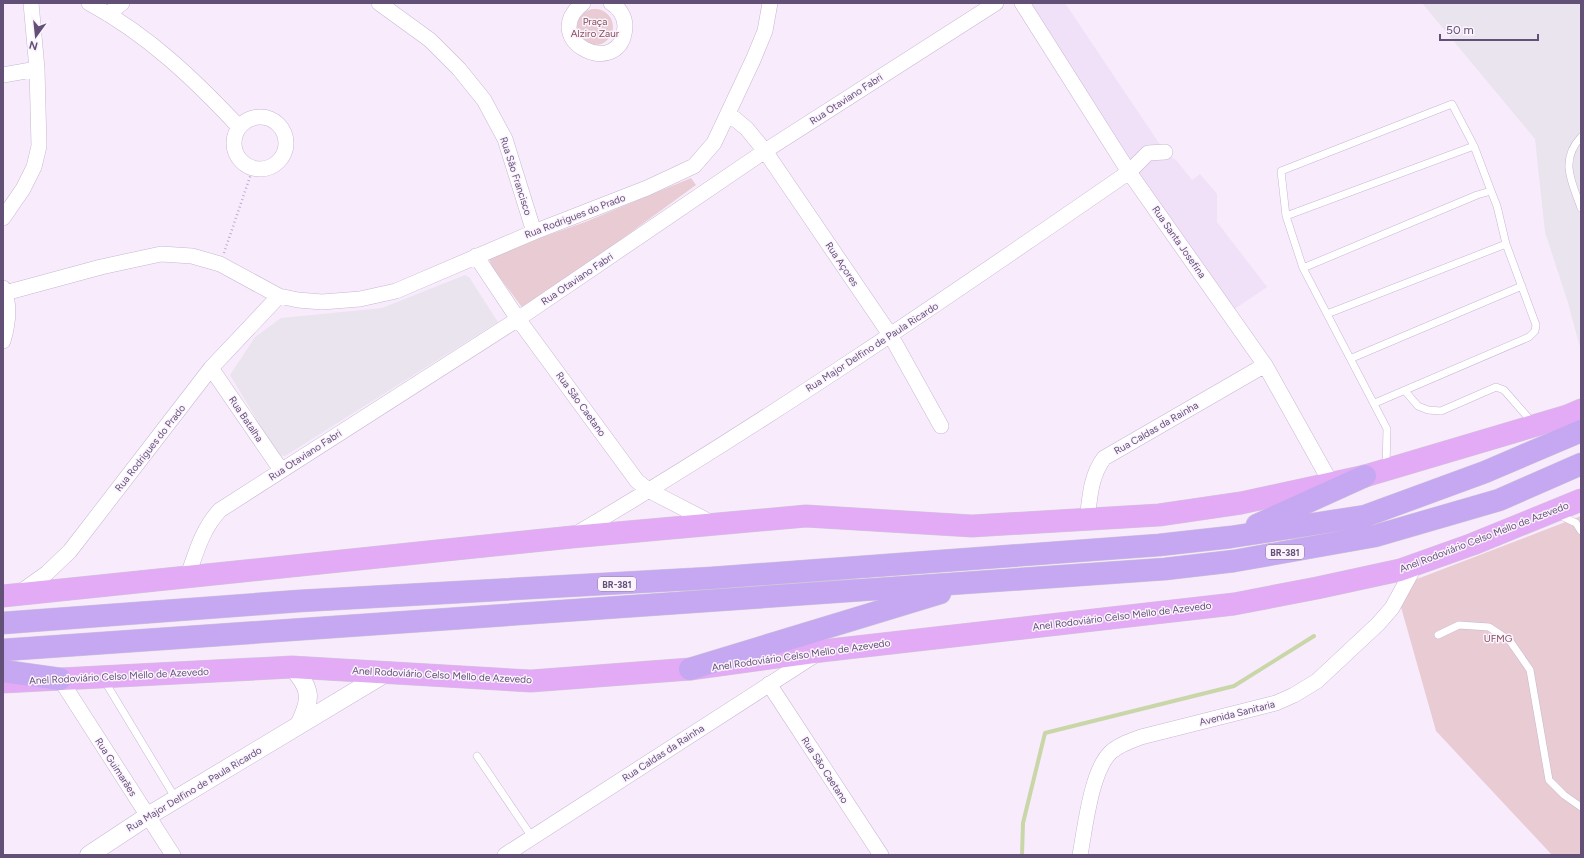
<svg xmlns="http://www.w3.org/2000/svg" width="1584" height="858" viewBox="0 0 1584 858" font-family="Figtree,sans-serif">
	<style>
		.residential { fill: #f1e1f8 }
		.industrial { fill: #eae4ee }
		.green { fill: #e9cbd3 }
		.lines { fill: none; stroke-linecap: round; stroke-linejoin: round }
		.stream { stroke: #c9d6a8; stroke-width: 4 }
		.service-casing { stroke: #c7b7d3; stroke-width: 8 }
		.minor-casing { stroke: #c7b7d3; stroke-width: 16 }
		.tertiary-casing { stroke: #c7b7d3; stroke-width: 19 }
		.primary-casing { stroke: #d0cad6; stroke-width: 23 }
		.motorway-casing { stroke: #d0cad6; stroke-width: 23 }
		.path { stroke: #bfa8d5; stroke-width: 2.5; stroke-dasharray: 1 3; stroke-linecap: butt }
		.service { stroke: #fff; stroke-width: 7 }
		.minor { stroke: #fff; stroke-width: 15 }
		.tertiary { stroke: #fff; stroke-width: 18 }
		.primary { stroke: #e3aaf5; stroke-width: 22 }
		.motorway { stroke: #c5a8f1; stroke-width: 22 }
		.labels { text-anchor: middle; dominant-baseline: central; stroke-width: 3; stroke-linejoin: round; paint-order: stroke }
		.shield { fill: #fbf3fe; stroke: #91819f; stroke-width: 1 }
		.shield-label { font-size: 9px; font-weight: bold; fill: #635076 }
		.park-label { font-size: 10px; fill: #874e57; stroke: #fbf3fe }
		.street-label { font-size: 10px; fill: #635076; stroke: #fbf3fe }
	</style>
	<rect width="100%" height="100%" fill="#f8ecfc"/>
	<path class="residential" d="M1023,3H1065L1165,152L1177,161L1192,180L1200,174L1217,194V222L1267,287L1226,315Z"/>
	<path class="industrial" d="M1422,3H1581V351L1568,303L1545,232L1535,139Z
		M465,275L469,277L498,322L285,456L278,455L230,375L255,337L281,318L382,308Z"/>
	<path class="green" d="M577 27a18 18 0 1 1 36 0a18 18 0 1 1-36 0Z
		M691,178L696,185L524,310L492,267L489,259L498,253L585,222Z
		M1581,516V855H1552L1436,731L1399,600L1417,579Z"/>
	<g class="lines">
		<path class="stream" d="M1022,855L1023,823L1045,733L1234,686L1314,636"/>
		<defs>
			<path id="service" d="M1581,137C1559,161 1572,182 1581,208
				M1286,216L1281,171L1452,104L1474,146
				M1303,268L1286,216L1474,146L1491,191
				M1327,314L1506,244
				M1352,358L1522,286
				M1405,391L1418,406L1428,410L1441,411L1496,387L1504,390L1532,422
				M1375,403L1529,337L1535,331L1536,325L1506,244L1497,206L1491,191L1477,195L1303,268L1387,429L1386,467
				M1559,515L1576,523L1581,531
				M1438,635L1459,625L1489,627L1510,641L1530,670L1549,780L1564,795L1581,807
				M104,680L176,799
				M477,756L532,837"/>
			<path id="minor" d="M89,3C148,35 193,78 239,127
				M379,3L430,40L459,69L484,100L505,139L534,232
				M583,3C536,41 623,82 625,26C625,17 619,7 611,3
				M1022,3L1129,172L1265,365L1331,483
				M108,14L122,3
				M3,75L37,69
				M728,113L747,129L765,151L891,336L941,426
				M234 143a26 26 0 1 1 52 0a26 26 0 1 1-52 0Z
				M3,218L23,189L34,167L39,146L37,69L31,3
				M476,256L518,319L637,481L650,491L712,523
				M3,288C11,305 8,324 3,341
				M5,293L101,267L161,254L192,256L220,264L279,296L298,300L322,302L360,299L396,291L534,232L647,188L694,166L714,143L753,60L765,31L770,3
				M211,368L281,470
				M1087,520C1090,498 1090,477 1104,458L1265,365
				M576,534C766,422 948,297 1129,172L1148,153L1165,152
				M187,578C196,553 202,529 220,510L518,319L765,151L996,3
				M19,593L47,573L70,551L211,368L279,296
				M60,679L173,855
				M769,684L881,855
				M505,855L815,655
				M1080,855C1085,829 1091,770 1111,752C1119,745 1130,741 1141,737L1276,703L1294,695L1317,681L1378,624L1392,608L1416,564"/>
			<path id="tertiary" d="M292,667C312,689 312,699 299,725
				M89,855L148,816L389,671"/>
			<path id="primary" d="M3,596L572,537L806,516L972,526L1159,515L1241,503L1365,476L1567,416L1581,410
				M3,682L292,667L531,681L690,669L821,651L1234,604L1317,588L1400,570L1473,544L1581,500"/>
			<path id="motorway" d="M1257,525L1365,476
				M3,623L299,601L711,578L1159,545L1231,537L1365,516L1485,472L1581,431
				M3,650L1165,569L1234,561L1375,536L1499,500L1581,464
				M690,669L940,593
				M3,671L60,679"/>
		</defs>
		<use href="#service" class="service-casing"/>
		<use href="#minor" class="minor-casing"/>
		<use href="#tertiary" class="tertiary-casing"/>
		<use href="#primary" class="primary-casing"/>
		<use href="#motorway" class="motorway-casing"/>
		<path class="path" d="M224,253L253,168"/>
		<use href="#service" class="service"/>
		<use href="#minor" class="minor"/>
		<use href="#tertiary" class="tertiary"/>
		<use href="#primary" class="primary"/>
		<use href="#motorway" class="motorway"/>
	</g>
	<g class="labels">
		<g class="shield">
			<rect x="1266" y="545" width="38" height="14" rx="3"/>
			<rect x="598" y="577" width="38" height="14" rx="3"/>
		</g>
		<g class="shield-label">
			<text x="1285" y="552">BR-381</text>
			<text x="617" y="584">BR-381</text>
		</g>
		<g class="park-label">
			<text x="595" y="21">Praça<tspan x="595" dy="12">Alziro Zaur</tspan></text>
			<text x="1498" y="638">UFMG</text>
		</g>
		<g class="street-label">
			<text transform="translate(846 99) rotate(-33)">Rua Otaviano Fabri</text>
			<text transform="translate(516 176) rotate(72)">Rua São Francisco</text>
			<text transform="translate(575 216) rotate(-21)">Rua Rodrigues do Prado</text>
			<text transform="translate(1179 242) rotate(55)">Rua Santa Josefina</text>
			<text transform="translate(842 264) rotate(56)">Rua Açores</text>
			<text transform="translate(577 279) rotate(-34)">Rua Otaviano Fabri</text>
			<text transform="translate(872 347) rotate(-33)">Rua Major Delfino de Paula Ricardo</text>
			<text transform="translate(581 404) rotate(54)">Rua São Caetano</text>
			<text transform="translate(246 419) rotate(56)">Rua Batalha</text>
			<text transform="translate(1156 428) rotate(-30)">Rua Caldas da Rainha</text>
			<text transform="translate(150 448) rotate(-52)">Rua Rodrigues do Prado</text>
			<text transform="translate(305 455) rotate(-33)">Rua Otaviano Fabri</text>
			<text transform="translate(1484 537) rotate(-21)">Anel Rodoviário Celso Mello de Azevedo</text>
			<text transform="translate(1122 616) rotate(-7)">Anel Rodoviário Celso Mello de Azevedo</text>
			<text transform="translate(801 655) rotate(-8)">Anel Rodoviário Celso Mello de Azevedo</text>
			<text transform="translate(442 675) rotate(3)">Anel Rodoviário Celso Mello de Azevedo</text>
			<text transform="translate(119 676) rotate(-3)">Anel Rodoviário Celso Mello de Azevedo</text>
			<text transform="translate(1237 713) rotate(-14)">Avenida Sanitaria</text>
			<text transform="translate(663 753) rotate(-33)">Rua Caldas da Rainha</text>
			<text transform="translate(116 767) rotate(57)">Rua Guimarães</text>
			<text transform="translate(825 770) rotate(57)">Rua São Caetano</text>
			<text transform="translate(194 789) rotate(-31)">Rua Major Delfino de Paula Ricardo</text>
		</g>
	</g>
	<rect width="1584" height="858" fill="none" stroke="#635076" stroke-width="8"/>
	<g transform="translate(36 36) rotate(195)" stroke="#fbf3fe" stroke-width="3" paint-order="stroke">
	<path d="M0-3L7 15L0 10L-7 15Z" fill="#635076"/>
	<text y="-6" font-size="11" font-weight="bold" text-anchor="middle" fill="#635076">N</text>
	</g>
	<path d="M1440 34v6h98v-6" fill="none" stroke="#635076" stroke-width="2"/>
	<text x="1446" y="34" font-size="12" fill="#635076" stroke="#fbf3fe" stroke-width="3" paint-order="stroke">50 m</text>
</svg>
